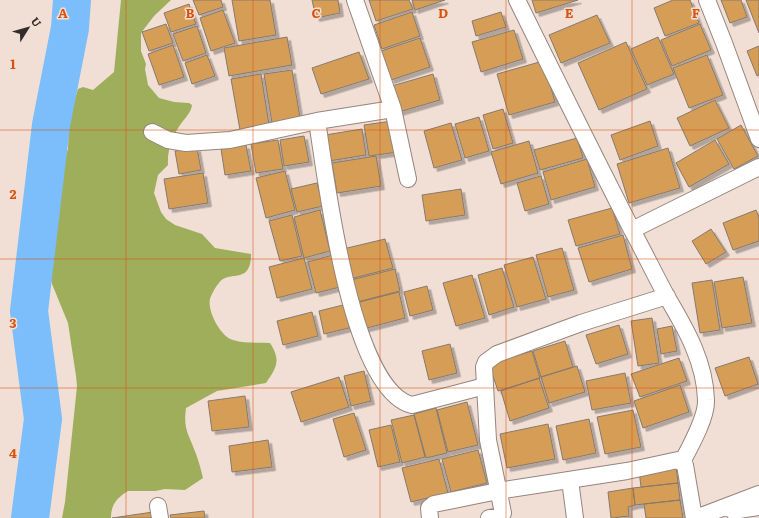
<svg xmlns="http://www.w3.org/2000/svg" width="759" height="518" viewBox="0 0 759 518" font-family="Literata,serif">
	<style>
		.forest { fill: #9fae5a }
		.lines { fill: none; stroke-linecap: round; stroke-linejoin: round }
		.river { stroke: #7cbdfb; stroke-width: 38 }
		.building { fill: #d69d56; stroke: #857a6e; filter: url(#shadow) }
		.minor-casing { stroke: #95857c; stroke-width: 18 }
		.minor { stroke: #fff; stroke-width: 16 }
		.grid { fill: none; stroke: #d6540f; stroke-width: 1; stroke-opacity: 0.55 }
		.grid-label { font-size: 13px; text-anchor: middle; font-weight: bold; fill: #d6540f; stroke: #f1dfd6; stroke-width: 3; stroke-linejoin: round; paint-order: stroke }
	</style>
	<defs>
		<filter id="shadow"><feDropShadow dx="3.5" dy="3.5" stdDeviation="0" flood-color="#0004"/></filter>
	</defs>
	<rect width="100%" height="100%" fill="#f1dfd6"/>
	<path class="forest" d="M121,0H171L154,16L141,33V51L146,64L145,69L148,85L159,98L174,102L189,103L192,105C191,112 187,116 183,121C173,134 167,149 168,165L158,175L154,193L161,212L166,219L175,225L202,234L215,248L251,254C251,286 229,269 219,283C216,286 211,295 210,299C207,311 221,337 233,340C245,344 257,342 270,343C281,360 277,367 266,383L217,391L186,408C183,430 189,434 196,454C199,462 201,470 203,478L185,490L165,489L155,491H128C117,498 111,504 111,518H62L65,502L77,386L76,376L68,323L52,284L46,257L58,208L65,158L68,149L69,118L78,89L83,87L93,90L114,72Z"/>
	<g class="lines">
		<path class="river" d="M30,518L43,419L29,311L51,125L70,28L72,0"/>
	</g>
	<path class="building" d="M193,0H221L223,7L199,15Z
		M232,0H270L276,35L239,41Z
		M312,0H338L340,13L316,18Z
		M369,0H409L413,9L376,21Z
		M412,0H445L415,10Z
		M532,0H578L536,13Z
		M673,0H690L699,23L665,36L654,8Z
		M721,0H741L747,17L730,23Z
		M746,0H759V33Z
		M189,4L196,24L171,32L164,13Z
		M223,10L235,43L211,51L200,18Z
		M412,12L420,36L382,49L374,25Z
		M501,12L506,27L476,36L472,21Z
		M597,15L610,43L561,63L549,35Z
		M166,24L173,43L149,51L142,32Z
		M700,24L711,50L672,66L661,40Z
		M197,26L206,53L183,61L173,34Z
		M514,30L523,59L481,72L472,42Z
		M287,37L292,65L229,76L224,48Z
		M658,37L674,74L647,85L631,49Z
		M420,38L430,67L391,80L381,51Z
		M626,42L647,89L599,110L578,63Z
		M173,45L184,77L159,85L148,54Z
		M759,46V75L757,76L747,51Z
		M359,52L369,79L321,94L312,68Z
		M207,55L215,76L192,84L185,63Z
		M707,55L723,95L689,108L673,68Z
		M543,61L555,102L509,115L497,74Z
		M292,70L300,118L272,123L264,74Z
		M261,74L269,125L240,130L231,79Z
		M433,74L440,100L399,112L392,86Z
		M715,100L729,128L690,146L677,118Z
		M503,109L513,143L493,149L483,115Z
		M479,117L489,151L465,158L455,124Z
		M392,121L398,152L369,156L364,125Z
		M650,121L658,146L620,160L611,135Z
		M451,123L462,160L434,168L424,131Z
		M741,125L758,156L734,169L717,139Z
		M362,129L366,155L329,161L325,135Z
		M304,136L309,162L284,166L280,140Z
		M577,138L583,158L540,170L534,150Z
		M278,140L283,169L256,173L251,144Z
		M715,140L729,164L689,187L676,163Z
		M529,141L538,173L501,184L491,152Z
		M246,145L251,171L225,175L221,149Z
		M197,148L201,170L179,174L175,151Z
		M668,148L680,188L629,203L617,164Z
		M376,156L381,186L337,193L332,163Z
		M587,159L595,187L551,200L543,172Z
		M285,171L295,210L266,218L256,178Z
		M203,173L208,203L169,209L164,179Z
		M541,176L549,204L525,211L517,183Z
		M317,183L323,206L297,212L291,189Z
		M461,189L465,215L426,221L422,195Z
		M612,208L620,234L576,246L568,220Z
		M320,210L330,251L304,258L294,217Z
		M756,210L759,217V241L733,250L723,223Z
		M292,215L302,256L280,261L269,221Z
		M711,229L726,252L706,264L692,241Z
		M623,235L632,269L589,282L578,248Z
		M385,239L393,268L350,279L343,249Z
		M562,248L574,290L548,297L536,255Z
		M336,254L344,286L316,293L308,262Z
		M533,257L546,299L517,307L504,265Z
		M304,258L312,289L277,298L269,267Z
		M502,268L514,307L489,315L478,275Z
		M395,269L400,291L357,302L351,280Z
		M472,275L485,318L456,326L443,283Z
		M743,277L752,323L722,328L714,282Z
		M712,280L720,330L700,333L692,283Z
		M427,286L433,310L410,316L404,292Z
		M399,292L405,318L363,329L356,303Z
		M347,304L353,327L324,334L319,311Z
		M312,312L318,336L283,345L277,321Z
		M652,318L659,363L638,366L631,321Z
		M619,325L628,354L596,364L586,335Z
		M672,326L677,351L661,354L657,329Z
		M565,341L573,367L541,377L533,351Z
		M450,344L457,373L429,380L422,351Z
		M532,351L540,378L498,391L489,364Z
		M749,357L758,384L725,396L715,368Z
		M679,358L687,381L640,397L631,374Z
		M577,366L585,392L549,403L541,377Z
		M364,371L371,401L351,406L344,376Z
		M625,373L631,403L592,410L586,381Z
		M339,377L349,407L301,422L291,392Z
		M539,378L549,408L510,421L501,391Z
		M680,385L689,412L643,428L634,401Z
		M245,396L249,427L212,431L208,401Z
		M467,402L478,445L448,452L437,410Z
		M436,408L447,453L426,458L414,414Z
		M633,410L641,447L605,454L597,417Z
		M354,413L366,450L344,457L333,419Z
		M414,415L425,457L402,463L391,420Z
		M589,419L596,453L563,460L556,426Z
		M548,424L555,459L507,468L500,434Z
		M391,425L400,462L378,467L369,430Z
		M268,440L272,467L232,472L229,446Z
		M478,450L487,483L451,492L442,459Z
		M439,459L448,493L411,502L402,468Z
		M676,466L678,483L641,487L639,471Z
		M678,483L680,500L635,505L633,488Z
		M633,488L635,505L628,507L629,516L611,518L608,492Z
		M680,500L683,518H646L644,504Z
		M204,511L205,518H171L170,515Z
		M153,512V518H112Z"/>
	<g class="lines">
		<defs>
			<path id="minor" d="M355,0L393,109L408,179
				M517,0C555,77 593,154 632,230C644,252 655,275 667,297C686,329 705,362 706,400C707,417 690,447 682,462
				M707,0L724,43L759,139
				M317,121C326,177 350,390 412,405L485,386
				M152,132L168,140L186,143L230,140L317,121L393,109
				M632,230L759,167
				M570,480L575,518
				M158,506L160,518
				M733,511L759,507
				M430,518L429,508L434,504L498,491L627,471L678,460L685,465L694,518
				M489,518L500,516L503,513L488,440L484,367L486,362L497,354L581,323L667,296
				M696,518L759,494"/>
		</defs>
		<use href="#minor" class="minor-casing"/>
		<use href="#minor" class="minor"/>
	</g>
	<path class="grid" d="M126,0V518M253,0V518M380,0V518M506,0V518M632,0V518M0,130H759M0,259H759M0,388H759"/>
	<g class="grid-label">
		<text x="63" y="18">A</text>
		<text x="190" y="18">B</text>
		<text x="316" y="18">C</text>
		<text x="443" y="18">D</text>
		<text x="569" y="18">E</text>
		<text x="696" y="18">F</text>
		<text x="13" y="69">1</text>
		<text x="13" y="199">2</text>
		<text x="13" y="328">3</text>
		<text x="13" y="458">4</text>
	</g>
	<g transform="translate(28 28) rotate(53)" stroke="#f1dfd6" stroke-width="3" paint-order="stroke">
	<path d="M0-3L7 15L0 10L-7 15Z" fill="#332c28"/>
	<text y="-6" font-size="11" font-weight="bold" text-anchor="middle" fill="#332c28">U</text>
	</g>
</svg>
